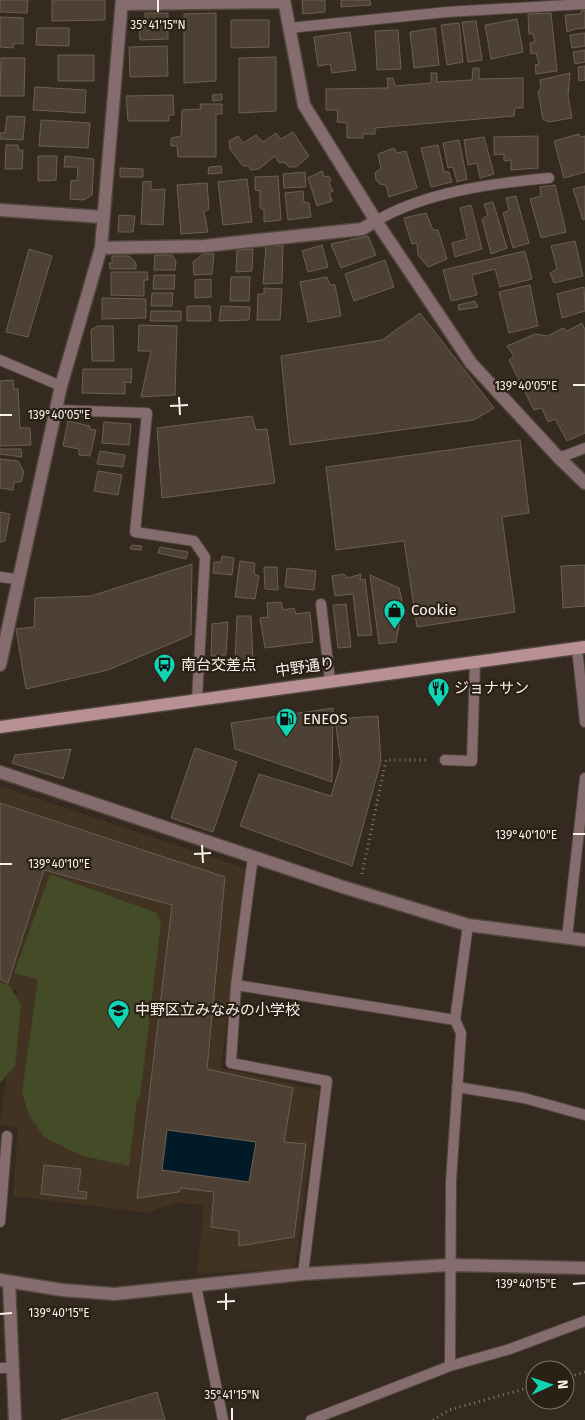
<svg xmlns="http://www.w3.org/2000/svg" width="585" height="1420" viewBox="0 0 585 1420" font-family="'Fira Sans','Noto Sans JP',sans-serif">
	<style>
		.built { fill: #423222 }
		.green { fill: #434b27 }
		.water { fill: #001b27 }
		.building { fill: #4d4135; stroke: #6c5f52; fill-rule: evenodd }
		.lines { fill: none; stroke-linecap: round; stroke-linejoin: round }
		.lane-casing { stroke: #50463b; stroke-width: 12 }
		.street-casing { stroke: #50463b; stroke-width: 15 }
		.secondary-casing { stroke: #50463b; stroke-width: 15 }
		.path { stroke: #857b72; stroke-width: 3; stroke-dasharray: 1 4; stroke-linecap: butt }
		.lane { stroke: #856c6f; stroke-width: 10 }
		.street { stroke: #856c6f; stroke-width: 12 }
		.secondary { stroke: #b89095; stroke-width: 12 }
		.ticks { fill: none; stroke: #f9f2ea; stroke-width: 2 }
		.labels { text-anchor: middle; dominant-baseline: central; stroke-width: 4.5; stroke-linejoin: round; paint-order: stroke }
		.poi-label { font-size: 15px; fill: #f9f2ea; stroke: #2b2016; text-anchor: start }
		.street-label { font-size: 15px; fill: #f9f2ea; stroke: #2b2016 }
		.ticks-label { font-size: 12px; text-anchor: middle; fill: #f9f2ea; stroke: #2b2016; stroke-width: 4.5; stroke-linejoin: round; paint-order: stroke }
	</style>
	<rect width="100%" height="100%" fill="#352a1f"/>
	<path class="built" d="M0,786L245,868L221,1068L319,1090L295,1265L290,1269L197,1274L204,1205L176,1203L147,1213L13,1196L18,1127L0,1125L17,991L0,986Z"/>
	<path class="green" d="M50,874L157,913L161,923L140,1097L137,1100L129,1166L82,1156L44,1137L29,1115L22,1092L38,979L14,973Z
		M0,982L10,986L21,1005L15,1066L0,1083Z"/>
	<path class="water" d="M167,1130L256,1142L249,1182L162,1170Z"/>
	<path class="building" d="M0,0H28L27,13L0,12Z
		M52,0H105V20L52,21Z
		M302,0H325V12L303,14Z
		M341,0H370L371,5L341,7Z
		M582,10H585V28L575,29L567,32L565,15L580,14Z
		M145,13H168V39L140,40L139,22L145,20Z
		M216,13V81L184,83V14Z
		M551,13L557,71L536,74L535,65L539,64L536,53L531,54L530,43L535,42L533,34H529L528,14Z
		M0,17L23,18V44L14,43L13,48L0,47Z
		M517,19L523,52L491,59L485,25Z
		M231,20H269V47L231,48Z
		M476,21L482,60L468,62L462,22Z
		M459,23L463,62L447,65L441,25Z
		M37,28H69V46L36,45Z
		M435,28L439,65L414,68L410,32Z
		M398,30L401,69L377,70L375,31Z
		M350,32L356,70L332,73L330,64L318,66L314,37Z
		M585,33V46L572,48L570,35Z
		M167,46L168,76L130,77L129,47Z
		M585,50V62L575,64L573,52Z
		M58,55H94V81H58Z
		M276,57V111L239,113V58Z
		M1,58H25L24,96H0Z
		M585,66V80L579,81L578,67Z
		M473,68H479V79L523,78V108H515L514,116L375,128V134H363V138H347V123L337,122L338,110H326V89L388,88L387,78H393L395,86L431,83V73H437V82L472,80Z
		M570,73L568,96L572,118L548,122L543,119L538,91L541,88L540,80Z
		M35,87L86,90L85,113L33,110Z
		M222,94V100L213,101L212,95Z
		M173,95L174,115H169V121H128L126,96Z
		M200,104H222V114H216V157H178L177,146H171V138L181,136L182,110L201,109Z
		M7,116L25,117L23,140L0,139V133H5Z
		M41,120L90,123L88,148L39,146Z
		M293,132L309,156L296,167H289L284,162L279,163L275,156L259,169L251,170L248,166H243L230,149L229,141L238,136L243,143L256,135L263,142L276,133L281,139Z
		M579,134L581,137L585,136V172L564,178L554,141Z
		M538,136V168L511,170V160L504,161V154L494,155V137Z
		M484,137L494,174L480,178L477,163L468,165L464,140Z
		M459,140L467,179L457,182L453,167L448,168L443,143Z
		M6,145H18L19,150H23L22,169H5Z
		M438,145L444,172H449L452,182L431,187L421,148Z
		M394,148L397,153L406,151L417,188L389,197L386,185L380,184L376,180L375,173L381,168L378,154Z
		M38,156H57L56,180L38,181Z
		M65,156L94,159L92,195L84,200L70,199L71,180L77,181L78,167H64Z
		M221,166L222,173L208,174L209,167Z
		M120,168L143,169V177H120Z
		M322,171L324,177L329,176L331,180L329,183L333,191L329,193L332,201L317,206L308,178Z
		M305,172L306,187L284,188L283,174Z
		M278,176L281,220L264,222V210L260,208V191L255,190V177Z
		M247,179L252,222L223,225L218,182Z
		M151,181V190L165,189L163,225L141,224L143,182Z
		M207,183L209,209L204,212L208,232L181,234L177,185Z
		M555,185L566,232L541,238L530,199L541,196L540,187Z
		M585,186V219L583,220L573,189Z
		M303,191L304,202L309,203L311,217L288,220L285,193Z
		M516,196L529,243L513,248L503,213L509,210L506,198Z
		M493,202L507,248L491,254L482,219L488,215L484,204Z
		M471,205L482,249L455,257L452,243L467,239L460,208Z
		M426,213L433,230H438L447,259L428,267L418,255L417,243L412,244L404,218Z
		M119,215L135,216L133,232H118Z
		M368,236L376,255L341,268L331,244Z
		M575,241L583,276L554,283L550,273L557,269L551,246Z
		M266,245L283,246L282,283L263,284Z
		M322,245L328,267L308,272L302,251Z
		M29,249L52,256L28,337L6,332Z
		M253,249L252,271L236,272L237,250Z
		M525,251L532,279L500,287L495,269L472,275L477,295L451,301L443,270Z
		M203,254H214L212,274L194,275L193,262Z
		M155,255H172L176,261L175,270H154Z
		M112,256H129L136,263V269H110L109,263H112Z
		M385,260L394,287L354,301L345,274Z
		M111,272H147L148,280H144V296L111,295Z
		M154,275H175L174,289H153Z
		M231,277H250L249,301H230Z
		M327,277L330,285H335L341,316L308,322L300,282Z
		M211,279V297L195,298V280Z
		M530,285L538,326L509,333L499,292Z
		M584,287L585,311L562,318L557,294Z
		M264,288L282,289L280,320H257L258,294H264Z
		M152,293H173L172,306H151Z
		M102,298L146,299V318L102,319Z
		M475,301L478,307L459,310L458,305Z
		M187,306H210L211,321H187Z
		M221,306L250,307L249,320L219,321Z
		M151,311H181V321H150Z
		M420,313L494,408L474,420L290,445L281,356L382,340Z
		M582,323L585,330V433L567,441L555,419L548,422L542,408L534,410L509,360L514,356L507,346L535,334L548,336L563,328L567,331Z
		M139,325L177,326L175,395L141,397L151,351H138Z
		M98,326H113L114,361H92L91,330Z
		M83,369H132L131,383L125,382V394L82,393Z
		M13,380L14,389H18L20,428H30L31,445L0,446V381Z
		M252,416L256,430L267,429L275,483L162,498L157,428Z
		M68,421L90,426V429L96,430L90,456L79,455V449L63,446Z
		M104,422L131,424L129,445L102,443Z
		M520,440L529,513L502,517L515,612L417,627L404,541L336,550L326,467Z
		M0,449H21L22,457L0,454Z
		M100,451L125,455L123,467L97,464Z
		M0,459L18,461L24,472L21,482H14L13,490L0,488Z
		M98,471L122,475L118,495L94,491Z
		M0,512L10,514L5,541L0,542Z
		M132,545L142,546L141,550L130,549Z
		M160,547L188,552L186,559L158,553Z
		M222,556L234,558L232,575L213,573L214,562H221Z
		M240,561L255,563L254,574L259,576L255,599L235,597Z
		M192,564L191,635L108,670L26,689L16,629L34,627L35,598L91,596Z
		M585,565V606L563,608L561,566Z
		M264,567H277L278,590L265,589Z
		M287,568L316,571L314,590L285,587Z
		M344,574L348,578L361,574L360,580L365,579L372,635L358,636L353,594L335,596L332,576Z
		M370,575L399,588L403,605L396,642L379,644Z
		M281,602L283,610L294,608L296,614L310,612L313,642L265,648L260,618L268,617L267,603Z
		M346,604L351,647L338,648L333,605Z
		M237,616H251L253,660L235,661Z
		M228,622L226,655L211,656L212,624Z
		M333,708L332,782L235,749L231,723Z
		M378,716L381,761L352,866L240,826L259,774L331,796L341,763L335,719Z
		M195,748L237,762L213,832L171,818Z
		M71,749L63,779L12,763L15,755Z
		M0,803L225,877L207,1069L293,1088L284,1142L306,1144L294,1237L239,1246V1231L211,1227L214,1192L181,1188L179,1192L137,1198L172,905L44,870L8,983L0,979ZM167,1130L256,1142L249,1182L162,1170Z
		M44,1165L81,1169L78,1191L87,1192L86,1199L41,1194Z
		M157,1392L165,1420H61Z"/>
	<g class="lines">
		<defs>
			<path id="lane" d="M289,28L447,12L585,4
				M376,221C425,192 493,183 549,178
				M0,360L61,386
				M56,410L147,413L135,532L194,541L205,557L197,699
				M559,458L585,448
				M0,577L17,579
				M321,604L330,680
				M577,648L585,722
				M445,760L472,761L475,661
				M253,856L236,985L231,1063L327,1081L303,1274
				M567,937L585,778
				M236,985L455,1020
				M457,1087L524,1098L585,1115
				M0,1222L7,1136
				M196,1286L223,1420
				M450,1366L451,1181L461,1033L455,1020L468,925
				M0,1368H11
				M311,1420L450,1366L510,1349L585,1321"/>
			<path id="street" d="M284,0L304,105L376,221L471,363L559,458L585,483
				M122,4L284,2
				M0,210L103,217
				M101,248L204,246L362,229L376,221
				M0,665L61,386L101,248L122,0
				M0,772L343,887L468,925L585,940
				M0,1280L62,1290L115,1294L303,1274L449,1265L585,1268
				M9,1282L15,1420"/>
			<path id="secondary" d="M0,727L585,647"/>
		</defs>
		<use href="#lane" class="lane-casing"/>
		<use href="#street" class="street-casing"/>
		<use href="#secondary" class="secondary-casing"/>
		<path class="path" d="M362,874L386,760H429
			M565,1378L585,1372
			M433,1420L449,1410L535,1386"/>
		<use href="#lane" class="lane"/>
		<use href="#street" class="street"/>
		<use href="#secondary" class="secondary"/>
	</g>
	<path class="ticks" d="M158,0V12M573,385H585M179,397L180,415M170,406L188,405M0,415H12M573,834H585M202,845L203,863M194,854L211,853M0,864H12M573,1284L585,1283M226,1293V1310M217,1302L235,1301M0,1314L12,1313M232,1408V1420"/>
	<defs>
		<symbol id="shop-pin" viewBox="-11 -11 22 30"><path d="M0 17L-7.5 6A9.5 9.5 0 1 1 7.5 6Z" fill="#10d5b4" stroke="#2b2016"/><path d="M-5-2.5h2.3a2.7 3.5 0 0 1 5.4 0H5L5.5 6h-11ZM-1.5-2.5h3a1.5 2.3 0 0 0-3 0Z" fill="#111"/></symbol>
		<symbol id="bus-pin" viewBox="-11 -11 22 30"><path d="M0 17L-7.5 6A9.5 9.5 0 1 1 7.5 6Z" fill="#10d5b4" stroke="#2b2016"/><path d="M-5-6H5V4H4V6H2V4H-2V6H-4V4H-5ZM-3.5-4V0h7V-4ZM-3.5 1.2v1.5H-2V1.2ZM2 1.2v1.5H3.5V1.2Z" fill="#111"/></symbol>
		<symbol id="restaurant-pin" viewBox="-11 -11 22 30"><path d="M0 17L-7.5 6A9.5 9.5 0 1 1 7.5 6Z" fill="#10d5b4" stroke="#2b2016"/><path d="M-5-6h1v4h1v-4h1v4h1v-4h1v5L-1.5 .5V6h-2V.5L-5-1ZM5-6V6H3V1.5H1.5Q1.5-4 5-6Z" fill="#111"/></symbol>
		<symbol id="fuel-pin" viewBox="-11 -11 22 30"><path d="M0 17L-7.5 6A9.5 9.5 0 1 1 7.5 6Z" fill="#10d5b4" stroke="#2b2016"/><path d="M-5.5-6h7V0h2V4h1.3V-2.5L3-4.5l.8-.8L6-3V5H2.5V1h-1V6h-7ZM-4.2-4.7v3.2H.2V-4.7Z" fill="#111"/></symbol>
		<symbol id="school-pin" viewBox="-11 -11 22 30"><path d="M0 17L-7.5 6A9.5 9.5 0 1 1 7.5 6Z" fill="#10d5b4" stroke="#2b2016"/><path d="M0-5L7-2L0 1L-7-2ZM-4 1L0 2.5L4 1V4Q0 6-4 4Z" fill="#111"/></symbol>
	</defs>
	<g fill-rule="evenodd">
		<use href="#shop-pin" x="382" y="598" width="25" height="34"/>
		<use href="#bus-pin" x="152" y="652" width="25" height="34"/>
		<use href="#restaurant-pin" x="426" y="676" width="25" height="34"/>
		<use href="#fuel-pin" x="274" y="706" width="25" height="34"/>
		<use href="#school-pin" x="106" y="998" width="25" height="34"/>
	</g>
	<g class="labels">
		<g class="poi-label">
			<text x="411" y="610">Cookie</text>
			<text x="181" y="665">南台交差点</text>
			<text x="454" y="688">ジョナサン</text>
			<text x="303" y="719">ENEOS</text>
			<text x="135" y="1010">中野区立みなみの小学校</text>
		</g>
		<g class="street-label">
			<text transform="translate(305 667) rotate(-8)">中野通り</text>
		</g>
	</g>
	<g class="ticks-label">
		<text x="158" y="29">35°41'15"N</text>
		<text x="526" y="390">139°40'05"E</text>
		<text x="59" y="419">139°40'05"E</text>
		<text x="526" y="839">139°40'10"E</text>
		<text x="59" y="868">139°40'10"E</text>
		<text x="526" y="1288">139°40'15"E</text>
		<text x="59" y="1317">139°40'15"E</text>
		<text x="232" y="1399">35°41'15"N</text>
	</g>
	<g transform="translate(550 1385) rotate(87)"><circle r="24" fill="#2b2016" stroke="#7d746b"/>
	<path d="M0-4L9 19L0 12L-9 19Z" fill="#10d5b4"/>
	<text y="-8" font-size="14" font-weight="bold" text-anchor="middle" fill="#f9f2ea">N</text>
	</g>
</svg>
